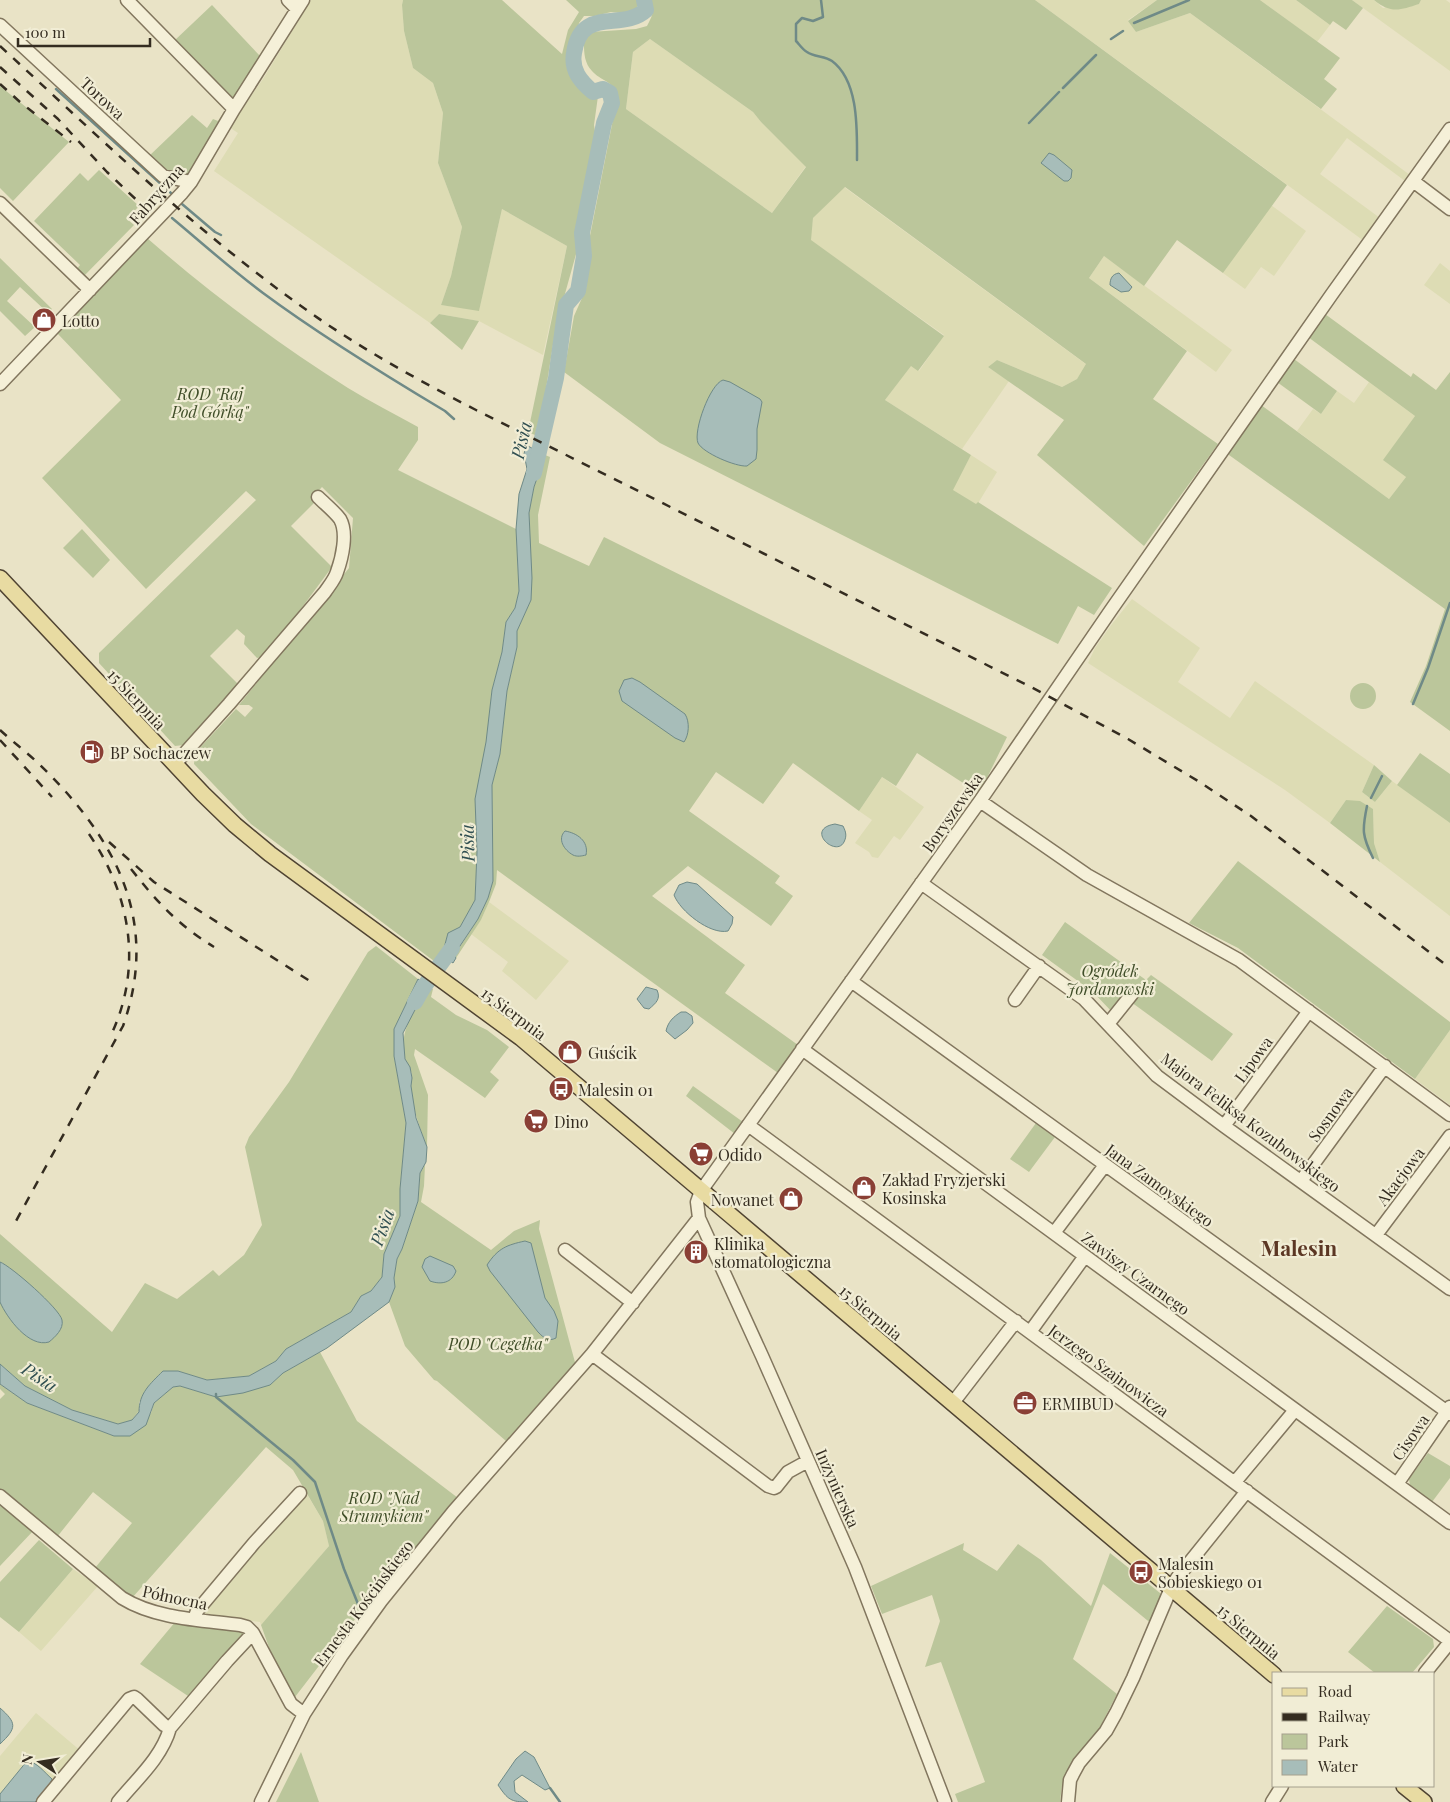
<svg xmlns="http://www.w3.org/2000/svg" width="1450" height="1802" viewBox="0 0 1450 1802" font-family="'Playfair Display',serif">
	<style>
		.farmland { fill: #dddcb4 }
		.green { fill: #bbc69b; fill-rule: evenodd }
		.water { fill: #a7bdb9; stroke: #6f8a87 }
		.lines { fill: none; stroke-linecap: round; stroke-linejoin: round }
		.stream { stroke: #6f8a87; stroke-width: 2.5 }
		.river { stroke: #a7bdb9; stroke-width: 16 }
		.minor-casing { stroke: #82765e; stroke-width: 15 }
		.major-casing { stroke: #504432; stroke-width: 18 }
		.minor { stroke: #f5f0d8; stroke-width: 12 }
		.major { stroke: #e8dba2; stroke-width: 15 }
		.rail { stroke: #342c20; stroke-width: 2.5; stroke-dasharray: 9 9; stroke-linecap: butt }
		.labels { text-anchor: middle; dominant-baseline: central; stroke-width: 4.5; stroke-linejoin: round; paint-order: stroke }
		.street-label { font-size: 16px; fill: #342c20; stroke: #f1edd5 }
		.poi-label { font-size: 16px; fill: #342c20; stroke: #f1edd5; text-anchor: start }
		.park-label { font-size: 16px; font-style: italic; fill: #404e29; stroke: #f1edd5 }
		.water-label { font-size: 18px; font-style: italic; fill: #315052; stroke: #f1edd5 }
		.district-label { font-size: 21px; font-weight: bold; fill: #5c3724; stroke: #f1edd5 }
	</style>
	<rect width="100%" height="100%" fill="#e9e3c6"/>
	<path class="farmland" d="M311,0H403L402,5L404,31L413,68L433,83L443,113L438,163L462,227L451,276L441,305L479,310L502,209L567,246L543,355L479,321L439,314L430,323L214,171L238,133L229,127L263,79Z
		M1035,0H1157L1128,20L1136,32L1190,13L1410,175L1405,181L1347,138L1320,174L1380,218L1364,241Z
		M1260,0H1296L1330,25L1317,42Z
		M1352,0H1374L1383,8L1419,4L1421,0H1446L1450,3V71Z
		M650,39L753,112L761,122L806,166L772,213L626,109L633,52Z
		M844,187L1087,365L1077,379L1062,387L997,360L988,367L1009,381L962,449L885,400L911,365L919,371L944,335L810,240L813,218Z
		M1271,205L1306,231L1274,276L1261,267L1245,289L1223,273Z
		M1104,256L1232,350L1216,372L1089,278Z
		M1440,263L1450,271V304L1424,285Z
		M1369,382L1415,416L1384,460L1406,477L1389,499L1297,431L1313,409L1321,414L1337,391L1354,403Z
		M971,455L997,472L977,505L952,490Z
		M1132,599L1200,648L1178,682L1230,718L1255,681L1374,765L1362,792L1375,802L1392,781L1450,823V916L1380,862L1374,843L1373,809L1346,800L1330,823L1285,790L1088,663L1095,648L1112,624Z
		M882,777L924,807L900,840L894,836L878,858L872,857L869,852L855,843L872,820L859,811Z
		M489,902L569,961L536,1000L502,971L508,962L471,934L481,920Z
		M1450,1030V1105L1415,1079Z
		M305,1491L323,1521L329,1546L269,1617L261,1625L260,1622L196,1614Z
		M73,1569L98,1586L41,1651L19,1632Z
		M36,1713L82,1752L39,1802H0V1756Z"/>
	<path class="green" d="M403,0H502L562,54L568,30L579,12L566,0H637V11L632,14L611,12L595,16H584L579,23L578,29L566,58L570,74L590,97L598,96L594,125L596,137L588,172L578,233V247L556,326L545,395L535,435L528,432L567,246L502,209L479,311L441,305L451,276L462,227L438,163L443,113L433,83L413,68L404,31L402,5Z
		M650,0H1035L1287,185L1223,273L1177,240L1144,286L1104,256L1089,278L1187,351L1153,399L1218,444L1144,546L1037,455L1064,420L988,367L997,360L1062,387L1077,379L1086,364L845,187L813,218L811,240L944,336L918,371L911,366L885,400L971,455L953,490L976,504L978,502L1112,588L1094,615L1078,606L1058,644L660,443L564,372L574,316L586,289L589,241L618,94C611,80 601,81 592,71C583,62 584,49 584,37L590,32L636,29L647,26C652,17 656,9 650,0ZM650,39L753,112L761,122L806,167L772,213L626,109L633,52Z
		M1157,0H1260L1340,58L1324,79L1337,89L1321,109L1190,13L1136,32L1128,21Z
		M1296,0H1352L1363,8L1346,30L1333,21L1330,25Z
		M1374,0H1421L1419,4C1400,10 1391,14 1374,0Z
		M212,5L260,56L233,101L174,41Z
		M0,86L69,142L13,201L0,188Z
		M226,109V112L188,177L163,171L148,157L192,115L207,128L213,119L218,121Z
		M99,170L139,206L127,219L134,225L83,277L76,270L80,265L34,221L80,173L88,181Z
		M147,238C210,293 277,343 348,388C371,402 395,414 418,427V440L398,470L516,529L519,591L515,608L506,622L502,652L492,690L477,852L475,900L460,927L448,934L444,948L434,961L251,824L194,764L195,753L236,709L245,717L253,708L249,705H239L349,568L353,518L322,487L311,499L315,502L291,526L332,567L266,656L257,658L244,644L245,636L237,629L210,656L239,685L184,745L175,746L99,663V653L256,500L246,491L146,589L42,478L121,400L57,333Z
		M0,258L52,309L48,313L20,287L7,301L35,327L25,336L0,311Z
		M439,314L479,321L462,350L430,323Z
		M1325,314L1411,377L1413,373L1436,390L1450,372V731L1410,702L1426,666L1445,609L1229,455V449L1261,405L1389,499L1406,477L1383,460L1415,416L1308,337Z
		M1294,359L1337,391L1321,414L1277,382Z
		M545,455L550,457L538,515L539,543L589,566L604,537L1007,737L986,780L977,792L917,753L896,786L882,777L859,811L793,763L763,804L716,772L689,811L780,876L775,883L793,896L771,926L688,866L652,896L745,965L725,993L798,1045L778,1073L497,870L496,884L489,902L481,920L456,958L454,956L478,919L488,898L493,881L492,785L500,754L507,691L517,647V631L531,600L529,513L534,487Z
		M82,529L110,560L93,578L63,548Z
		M1350 696a13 13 0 1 1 26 0a13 13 0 1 1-26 0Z
		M1420,753L1450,774V823L1397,785Z
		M1374,765L1392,781L1375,802L1362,792Z
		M1346,800L1360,801L1373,809L1374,843L1380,862L1330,823Z
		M1238,861L1450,1022V1030L1415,1079L1238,948L1189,923Z
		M1065,922L1146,980L1151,975L1233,1034L1212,1061L1131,1002L1113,1013L1093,992L1042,955Z
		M376,946L418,979L394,1029V1056L406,1123L400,1189V1216L384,1254L382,1277L371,1291L361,1296L351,1312L286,1349L276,1361L249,1376L207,1380L178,1371L139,1402V1411L132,1420L118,1424L72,1410L25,1386L0,1364V1234L112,1332L145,1283L177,1299L213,1270L219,1276L244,1255L262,1225L245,1147L249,1137L289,1082L368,952Z
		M431,988L433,989L431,997L456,1015L487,1030L509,1047L490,1072L499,1080L485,1098L415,1049L414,1055L428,1095L427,1147C420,1128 412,1108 411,1087C411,1083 412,1079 412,1075C411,1068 406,1064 405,1058C398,1030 415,1009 431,988Z
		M693,1086L743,1122L735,1134L686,1096Z
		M1036,1123L1055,1137L1029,1172L1010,1159Z
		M425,1165L424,1186L421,1202L491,1250L514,1231L540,1220L539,1229L576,1366L573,1365L506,1441L437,1381L434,1380L405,1346L389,1302L395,1287L394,1278L397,1259L402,1249L418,1201L420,1173Z
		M320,1352L357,1421L458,1498L366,1610L355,1619L295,1697L291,1695L275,1664L261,1625L329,1546L323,1521L293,1470L266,1447L132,1598L95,1568L132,1523L93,1492L57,1537L0,1490V1399L5,1394L0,1389V1384L27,1403L114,1436H130L151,1413L154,1403L173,1387L180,1386L216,1397L270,1385L283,1373Z
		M1428,1453L1450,1466V1478L1432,1502L1410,1486L1409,1479Z
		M0,1501L34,1530L0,1566Z
		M39,1540L73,1569L19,1632L0,1617V1582Z
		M964,1543L963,1550L997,1571L1018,1544L1041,1560L1091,1606L1110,1553L1165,1597L1153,1625L1103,1584L1073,1659L1117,1694L1099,1729L1074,1761L1062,1785L1060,1802H958L955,1794L985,1782L941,1662L925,1667L940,1621L932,1595L882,1614L871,1586Z
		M1387,1606L1433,1639L1434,1647L1412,1673H1375L1348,1652Z
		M176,1621L247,1633L191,1698L140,1664Z
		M301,1752L319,1802H276Z"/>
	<path class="water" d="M1049,153L1054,155L1072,170L1071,178L1068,181H1064L1041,163Z
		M1119,273L1132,287L1129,291L1121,292L1110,285C1110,279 1112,274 1119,273Z
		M723,380L730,382L760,399L762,402L757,429V450L756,459L747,466C736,467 703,453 698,443C693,431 710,384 723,380Z
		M526,445L545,455L534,487L529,513L532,578L531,600L517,631V647L507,691L500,754L492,785L493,881L488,898L478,919L454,955L456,958L453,963L450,961L445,969L434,961L444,948L448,933L460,927L475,900L477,852L475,799L486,742L492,690L502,652L506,622L515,608L519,591L516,529L519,494L527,469L524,454Z
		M632,678L640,682L685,714C690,722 689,735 684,742L675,738L622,701L619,691L624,680Z
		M835,824L843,826C846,832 847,836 844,842C836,858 804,829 835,824Z
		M565,831C577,833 589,841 586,855C582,856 577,857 573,855C564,850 557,839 565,831Z
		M687,882L697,884L733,917L732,924L728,931C710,935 680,911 674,895L679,885Z
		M418,979L431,988L416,1008L403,1033L405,1059L410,1067L412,1078L411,1086L416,1118L427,1147L426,1162L420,1173L418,1201L402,1249L397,1259L394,1278L395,1287L389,1302L327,1348L283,1373L270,1385L243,1393L216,1397L180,1386L173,1387L154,1403L146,1425L130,1436H114L27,1403L0,1384V1364L25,1386L72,1410L118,1424L132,1420L139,1412C139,1393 150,1384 163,1371H178L207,1380L249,1376L276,1361L286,1349L351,1312L361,1296L371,1291L382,1277L384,1254L400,1216V1189L406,1123L394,1056V1029Z
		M646,987L657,990C661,999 656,1003 649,1009L644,1008L637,999Z
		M681,1012H686L692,1016L693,1023L687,1030L675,1039L666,1031C668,1022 673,1017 681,1012Z
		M525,1241L531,1243L545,1298L554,1311L558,1321L556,1338C548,1342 544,1338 538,1332L490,1271L487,1265C498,1248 507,1245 525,1241Z
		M430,1256L453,1266L456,1271C452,1283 441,1285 430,1281L422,1267L425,1259Z
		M0,1262C11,1266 60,1309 62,1320C64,1329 55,1337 49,1342C29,1348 7,1318 0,1302Z
		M0,1708C17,1723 17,1728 0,1744Z
		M525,1751L534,1757L550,1788L545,1790L522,1775L514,1781L515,1792L528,1802C511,1802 508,1800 498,1785L516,1759Z
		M27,1761C37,1762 44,1772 52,1779L48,1788L35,1802H0V1794Z"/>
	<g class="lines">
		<path class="stream" d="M821,0L823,17L813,21L802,18L796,24V41C799,44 803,50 807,52C814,57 825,56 832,61C859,81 857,130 857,160
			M1134,23L1189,0
			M1111,39L1123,31
			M1063,88L1096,55
			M56,89L172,194
			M1029,123L1059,92
			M182,204L215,232L221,235
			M172,218C202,243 232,270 263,293C321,336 383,374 445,411L454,419
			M1413,704L1428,668L1450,603
			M1371,798L1382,776
			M1367,806C1362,830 1362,836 1373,858
			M216,1394V1397L293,1460L315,1482L344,1569L360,1609
			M550,1788L560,1802"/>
		<path class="river" d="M534,473L556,378L566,305L578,291L584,256L582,233L604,123L612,103L610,93L603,89L593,92C580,81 571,70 574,53C581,5 622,32 646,10L644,0
			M415,1002L423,988L452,948"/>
		<defs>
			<path id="minor" d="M127,0L234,109
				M288,0L297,9
				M0,25L163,176L191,182
				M1413,181L1450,209
				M0,203L90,290
				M0,384L182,193L191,182L234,109L303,0
				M175,764L229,704L325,592C329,586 335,579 337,572C342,558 348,533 340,519C334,511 325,504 318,497
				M980,801L1087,875L1239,960L1450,1115
				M921,883L1084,999L1157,1076L1224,1126L1450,1289
				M851,981L1450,1414
				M1015,1000L1039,966
				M1108,1024L1132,994
				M802,1049L1450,1523
				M748,1125L1450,1641
				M1224,1126L1309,1011
				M1301,1181L1385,1066
				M1054,1233L1105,1165
				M1376,1235L1450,1136
				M565,1250L633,1303
				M1030,1332L1085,1256
				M592,1354L768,1486L774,1488L776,1487L788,1472L808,1461
				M952,1404L1016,1321
				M1235,1482L1295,1410
				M1397,1484L1450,1407
				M0,1496L122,1598C156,1619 201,1620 240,1625L247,1627L253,1633L227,1661L170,1728
				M194,1619L197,1611L254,1543L300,1493
				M253,1633L291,1704L304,1714
				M1425,1673L1450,1642
				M43,1802L129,1699L134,1697L137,1699L164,1725L170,1728
				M118,1802C137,1779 162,1757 170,1728
				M261,1802L304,1714L342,1655L381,1601L453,1512L592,1354L699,1218
				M945,1802L855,1567L762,1356L699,1218L697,1202L701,1191L980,801L1111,610L1332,294L1450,129
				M1068,1802L1070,1780L1073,1774L1079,1763L1106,1731L1116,1713L1133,1678L1171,1588L1177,1578L1247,1491
				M1272,1802L1282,1786"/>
			<path id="major" d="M0,578L203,794L235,825L270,854L521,1038L1274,1675
				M1404,1786L1424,1802"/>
		</defs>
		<use href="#minor" class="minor-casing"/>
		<use href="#major" class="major-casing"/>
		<use href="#minor" class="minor"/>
		<use href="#major" class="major"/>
		<path class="rail" d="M0,46C97,135 193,229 301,306C356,346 416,379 476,410L1031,687L1128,739L1198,781L1251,816L1450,968
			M0,67L58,119L107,172L145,208
			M0,84L20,102L71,142
			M0,730C12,741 25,751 37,762C114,836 161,919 123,1026L16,1221
			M0,740L52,797
			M89,834C130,894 143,965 112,1033
			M109,842L154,882L313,983
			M131,869C158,903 177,924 214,947"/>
	</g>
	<defs>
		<symbol id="shop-disc" viewBox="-11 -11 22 22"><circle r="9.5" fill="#8a3f35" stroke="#f1edd5"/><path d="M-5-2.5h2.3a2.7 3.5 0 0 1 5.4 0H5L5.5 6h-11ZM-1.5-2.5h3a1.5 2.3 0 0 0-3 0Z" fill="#fff"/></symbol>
		<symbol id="fuel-disc" viewBox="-11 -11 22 22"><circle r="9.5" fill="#8a3f35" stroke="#f1edd5"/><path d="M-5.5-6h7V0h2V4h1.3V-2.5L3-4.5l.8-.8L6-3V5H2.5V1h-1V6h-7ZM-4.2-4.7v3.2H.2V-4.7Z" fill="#fff"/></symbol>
		<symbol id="bus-disc" viewBox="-11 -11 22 22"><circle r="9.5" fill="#8a3f35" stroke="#f1edd5"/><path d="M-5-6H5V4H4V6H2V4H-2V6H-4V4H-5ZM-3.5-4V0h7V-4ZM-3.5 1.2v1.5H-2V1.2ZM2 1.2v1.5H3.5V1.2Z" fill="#fff"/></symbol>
		<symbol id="supermarket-disc" viewBox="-11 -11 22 22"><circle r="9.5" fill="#8a3f35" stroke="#f1edd5"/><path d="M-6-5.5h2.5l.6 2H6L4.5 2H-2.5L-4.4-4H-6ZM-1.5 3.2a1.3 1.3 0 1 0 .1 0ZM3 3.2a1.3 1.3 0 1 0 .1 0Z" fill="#fff"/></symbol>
		<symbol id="building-disc" viewBox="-11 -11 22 22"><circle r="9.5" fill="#8a3f35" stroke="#f1edd5"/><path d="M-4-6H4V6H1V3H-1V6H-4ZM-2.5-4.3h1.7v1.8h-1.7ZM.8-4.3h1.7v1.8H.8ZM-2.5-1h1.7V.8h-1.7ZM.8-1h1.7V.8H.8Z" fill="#fff"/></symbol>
		<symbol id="office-disc" viewBox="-11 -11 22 22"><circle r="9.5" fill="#8a3f35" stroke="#f1edd5"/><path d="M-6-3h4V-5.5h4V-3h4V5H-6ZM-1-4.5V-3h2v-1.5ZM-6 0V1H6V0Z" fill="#fff"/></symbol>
	</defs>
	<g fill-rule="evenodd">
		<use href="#shop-disc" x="30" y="306" width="28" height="28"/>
		<use href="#fuel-disc" x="78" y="738" width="28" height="28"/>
		<use href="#shop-disc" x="556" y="1038" width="28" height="28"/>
		<use href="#bus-disc" x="547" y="1075" width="28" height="28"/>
		<use href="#supermarket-disc" x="522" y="1107" width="28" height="28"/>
		<use href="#supermarket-disc" x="687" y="1140" width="28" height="28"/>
		<use href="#shop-disc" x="850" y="1174" width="28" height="28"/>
		<use href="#shop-disc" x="777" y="1185" width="28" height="28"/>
		<use href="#building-disc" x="682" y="1238" width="28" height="28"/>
		<use href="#office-disc" x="1011" y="1389" width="28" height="28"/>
		<use href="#bus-disc" x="1127" y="1558" width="28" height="28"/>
	</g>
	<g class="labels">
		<g class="street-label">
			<text transform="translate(103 98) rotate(43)">Torowa</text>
			<text transform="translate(156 194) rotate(-49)">Fabryczna</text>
			<text transform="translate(137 699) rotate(47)">15 Sierpnia</text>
			<text transform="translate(952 812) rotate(-55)">Boryszewska</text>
			<text transform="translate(514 1013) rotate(37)">15 Sierpnia</text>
			<text transform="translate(1253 1059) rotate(-54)">Lipowa</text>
			<text transform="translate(1330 1114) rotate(-54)">Sosnowa</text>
			<text transform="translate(1251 1122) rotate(37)">Majora Feliksa Kozubowskiego</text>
			<text transform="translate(1400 1176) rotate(-53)">Akacjowa</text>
			<text transform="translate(1160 1185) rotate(36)">Jana Zamoyskiego</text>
			<text transform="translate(1136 1273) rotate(36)">Zawiszy Czarnego</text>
			<text transform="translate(871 1312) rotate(40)">15 Sierpnia</text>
			<text transform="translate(1109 1370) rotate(36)">Jerzego Szajnowicza</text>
			<text transform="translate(1410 1437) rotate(-55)">Cisowa</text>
			<text transform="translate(838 1488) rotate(66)">Inżynierska</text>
			<text transform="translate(175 1597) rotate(12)">Północna</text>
			<text transform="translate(363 1603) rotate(-53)">Ernesta Kościńskiego</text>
			<text transform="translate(1249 1631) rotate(40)">15 Sierpnia</text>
		</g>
		<g class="poi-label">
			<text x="62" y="320">Lotto</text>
			<text x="110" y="752">BP Sochaczew</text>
			<text x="588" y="1052">Guścik</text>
			<text x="578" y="1089">Malesin 01</text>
			<text x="554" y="1121">Dino</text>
			<text x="718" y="1154">Odido</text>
			<text x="882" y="1179">Zakład Fryzjerski<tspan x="882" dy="18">Kosinska</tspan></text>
			<text x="774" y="1199" text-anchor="end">Nowanet</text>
			<text x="714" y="1243">Klinika<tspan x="714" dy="18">stomatologiczna</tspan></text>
			<text x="1042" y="1403">ERMIBUD</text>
			<text x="1158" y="1563">Malesin<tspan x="1158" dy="18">Sobieskiego 01</tspan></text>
		</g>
		<g class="park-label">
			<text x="210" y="393">ROD "Raj<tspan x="210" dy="18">Pod Górką"</tspan></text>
			<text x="1110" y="970">Ogródek<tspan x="1110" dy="18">Jordanowski</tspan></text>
			<text x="498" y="1343">POD "Cegełka"</text>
			<text x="384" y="1497">ROD "Nad<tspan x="384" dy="18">Strumykiem"</tspan></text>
		</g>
		<g class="water-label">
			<text transform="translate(521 440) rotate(-77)">Pisia</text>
			<text transform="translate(467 843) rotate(-92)">Pisia</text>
			<text transform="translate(382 1227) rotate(-70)">Pisia</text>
			<text transform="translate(40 1377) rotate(33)">Pisia</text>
		</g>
		<g class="district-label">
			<text x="1299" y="1247">Malesin</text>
		</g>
	</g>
	<rect x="1272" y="1672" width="162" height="115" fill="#f1edd5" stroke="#a5a08d"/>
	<rect x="1282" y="1688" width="25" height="8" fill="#e8dba2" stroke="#a5a08d"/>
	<text x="1318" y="1697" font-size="15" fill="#342c20">Road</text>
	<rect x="1282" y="1713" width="25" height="8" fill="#342c20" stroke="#a5a08d"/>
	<text x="1318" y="1722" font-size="15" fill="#342c20">Railway</text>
	<rect x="1282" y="1734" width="25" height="15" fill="#bbc69b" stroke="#a5a08d"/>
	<text x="1318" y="1747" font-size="15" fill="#342c20">Park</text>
	<rect x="1282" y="1760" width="25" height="15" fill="#a7bdb9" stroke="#a5a08d"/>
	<text x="1318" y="1772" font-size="15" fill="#342c20">Water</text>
	<g transform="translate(40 1762) rotate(282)" stroke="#f1edd5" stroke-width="4" paint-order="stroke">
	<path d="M0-4L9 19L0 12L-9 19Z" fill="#342c20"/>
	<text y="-8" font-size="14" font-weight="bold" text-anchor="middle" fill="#342c20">N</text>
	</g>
	<path d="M18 38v8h132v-8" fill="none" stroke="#342c20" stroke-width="2.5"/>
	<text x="25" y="38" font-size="15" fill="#342c20" stroke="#f1edd5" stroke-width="4" paint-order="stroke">100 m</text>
</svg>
